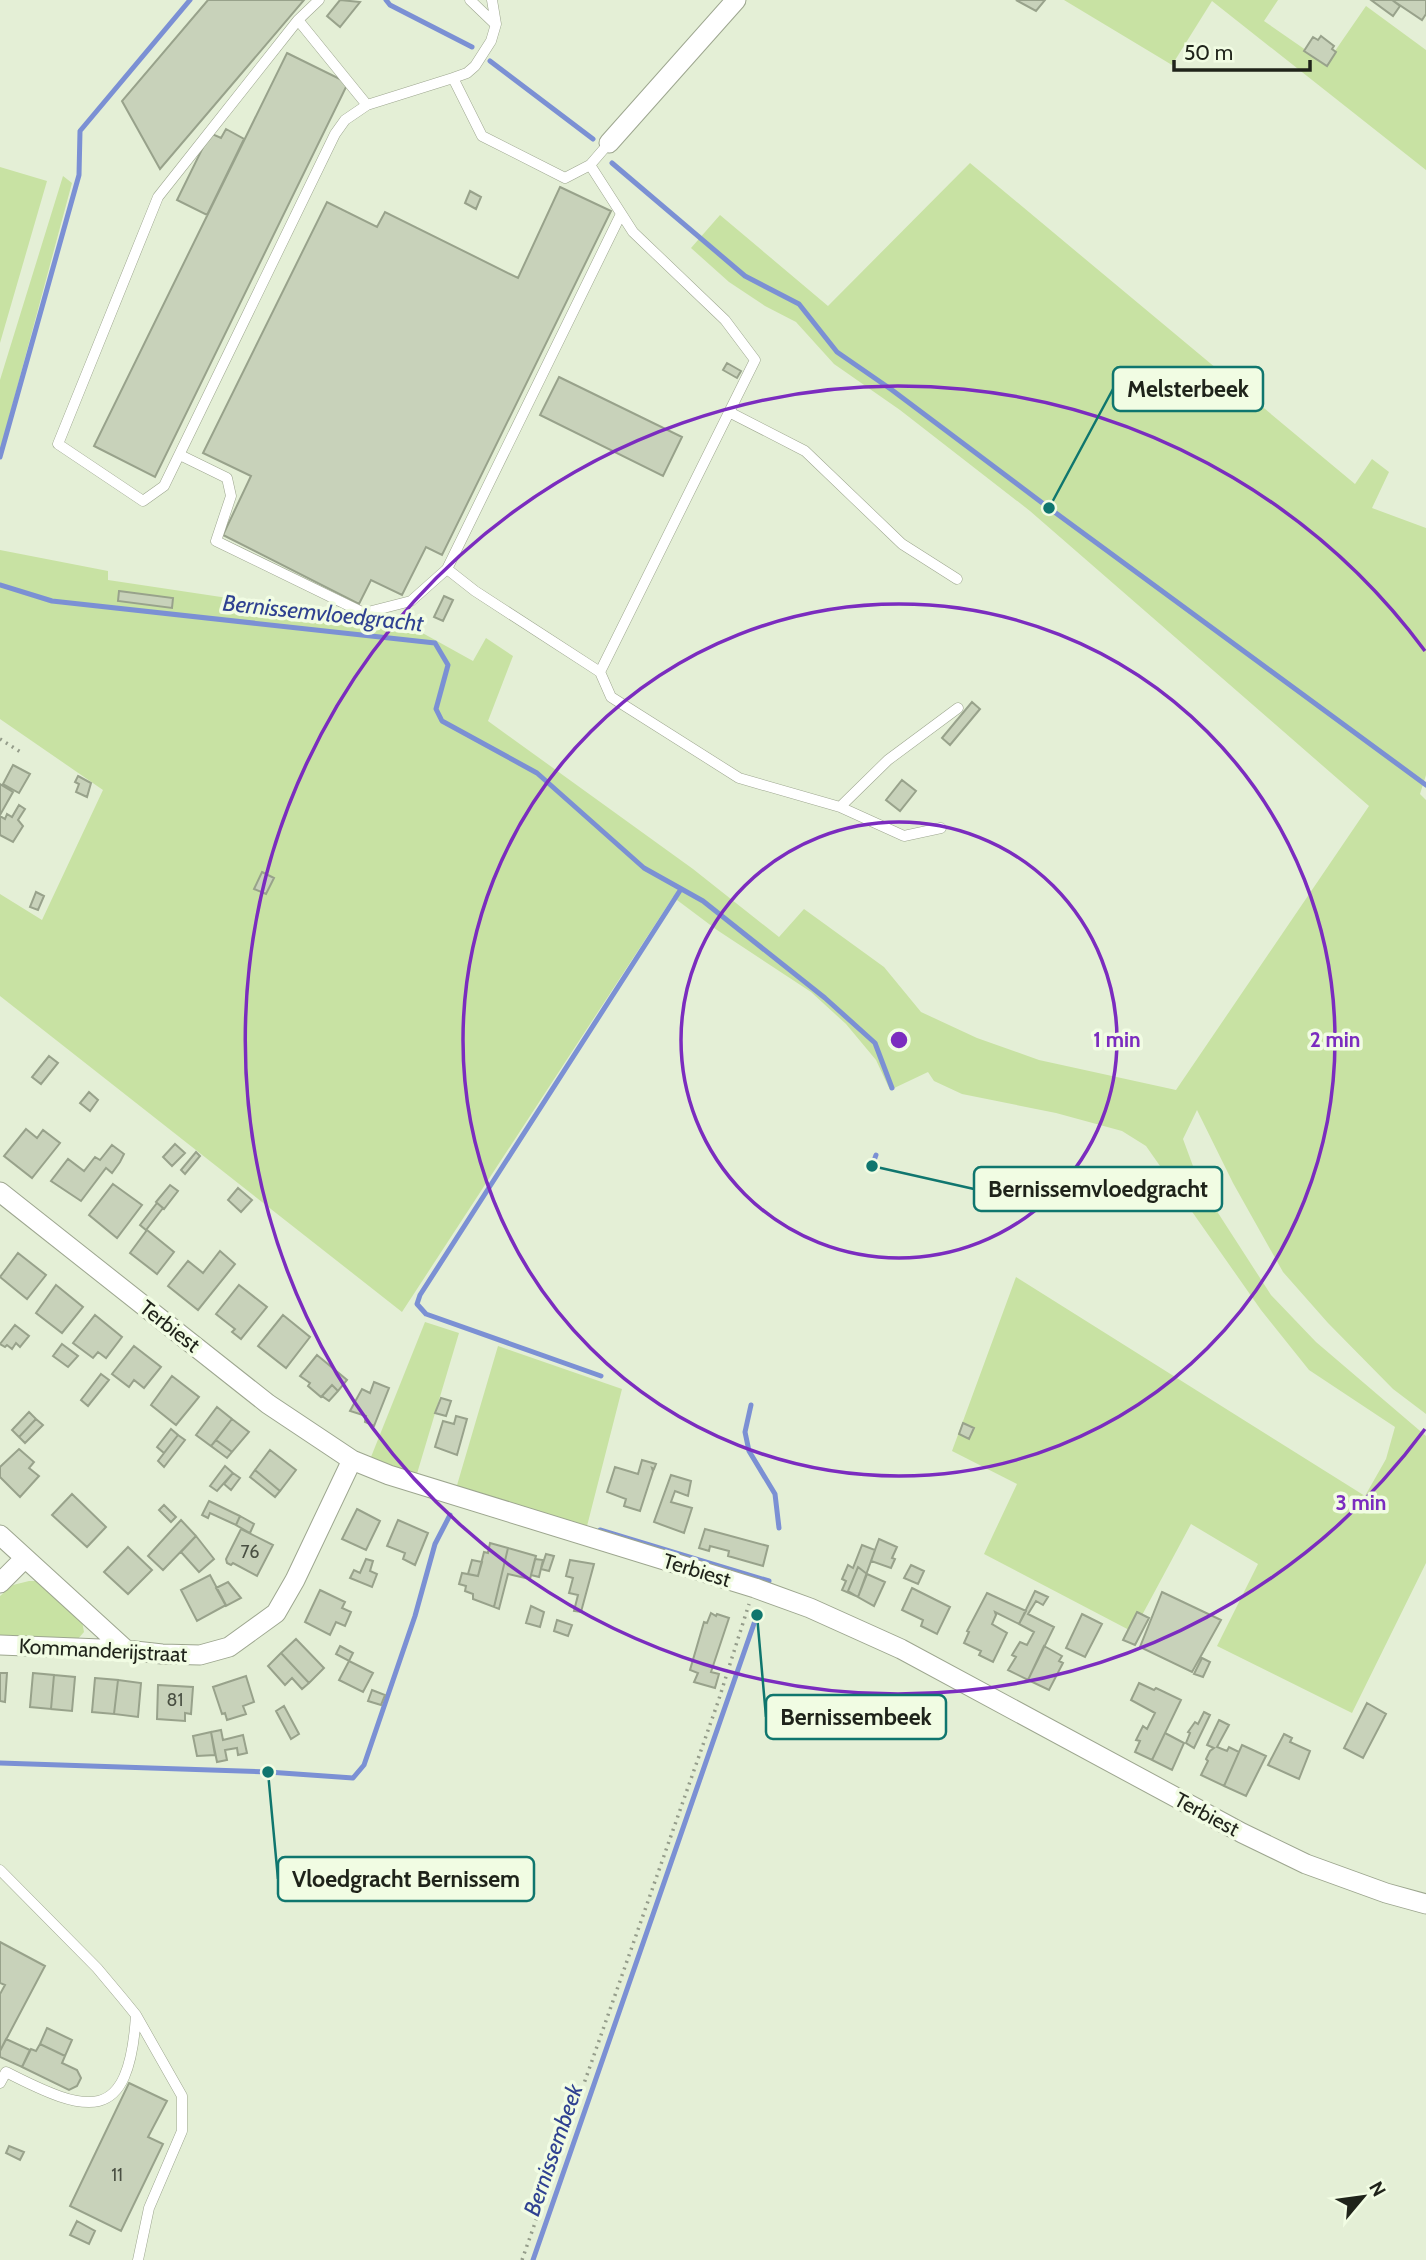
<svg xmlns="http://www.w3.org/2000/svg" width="1426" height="2260" viewBox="0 0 1426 2260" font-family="Cabin,sans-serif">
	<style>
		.green { fill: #c8e2a3 }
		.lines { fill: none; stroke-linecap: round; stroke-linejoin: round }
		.stream { stroke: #7b90d4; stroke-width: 5 }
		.building { fill: #c8d2ba; stroke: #98a28b; stroke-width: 2 }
		.service-casing { stroke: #9da68f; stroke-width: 11 }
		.minor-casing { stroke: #9da68f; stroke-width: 21 }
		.path { stroke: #949c8a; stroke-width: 3.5; stroke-dasharray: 2 5; stroke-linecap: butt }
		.service { stroke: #fff; stroke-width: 10 }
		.minor { stroke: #fff; stroke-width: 19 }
		.ring { fill: none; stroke: #7b2cbf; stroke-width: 3.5 }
		.labels { text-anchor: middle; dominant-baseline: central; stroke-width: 7; stroke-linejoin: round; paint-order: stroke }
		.number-label { font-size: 18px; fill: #494f42 }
		.street-label { font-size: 21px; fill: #1f231a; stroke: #f1fce3 }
		.water-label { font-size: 23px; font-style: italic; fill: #2f4191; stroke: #f1fce3 }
		.centre { fill: #7b2cbf; stroke: #f1fce3; stroke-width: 3.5 }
		.ring-label { font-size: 21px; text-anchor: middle; font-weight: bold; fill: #7b2cbf; stroke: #f1fce3; stroke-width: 7; stroke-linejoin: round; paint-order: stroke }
		.leader { fill: none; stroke: #0f766e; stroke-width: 2.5 }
		.callout-dot { fill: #0f766e; stroke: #f1fce3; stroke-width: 2.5 }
		.callout { fill: #f1fce3; stroke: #0f766e; stroke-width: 2.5 }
		.callout-label { font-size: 23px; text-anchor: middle; font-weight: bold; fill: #1f231a }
	</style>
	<rect width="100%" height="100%" fill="#e4efd6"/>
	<path class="green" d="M1064,0H1278L1264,21L1326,64L1366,6L1426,50V170L1212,1L1172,65Z
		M970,163L1355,484L1372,459L1389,472L1372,508L1426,528V775L1420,794L1426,800V1414L1393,1389L1328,1323L1283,1272L1233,1183L1197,1110L1183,1139L1200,1185L1271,1295L1316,1342L1426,1436V1563L1352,1713L1217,1646L1258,1564L1191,1524L1133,1632L984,1554L1017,1484L952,1451L1016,1277L1365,1496L1386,1459L1395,1427L1309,1370L1261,1310L1146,1146L1122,1131L1056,1113L962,1094L934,1081L928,1072L890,1090L876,1060L846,1024L811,992L717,930L673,897L402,1312L0,996V894L42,920L103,790L0,719V550L108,571V580L408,625L473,661L486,638L513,656L488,721L693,869L779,937L804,909L884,967L921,1012L977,1038L1039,1060L1176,1090L1369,806L1030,511L900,410L834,364L796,322L765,306L729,282L691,248L720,215L828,306Z
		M0,167L47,181L0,343Z
		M63,176L72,183L0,451V380Z
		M425,1322L459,1333L416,1477L371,1457Z
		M498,1346L622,1389L586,1530L455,1492Z
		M29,1581H36L82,1621L84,1632L77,1640L71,1641L0,1635V1596L13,1585Z"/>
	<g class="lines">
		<path class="stream" d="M386,0L390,5L472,47
			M490,61L593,139
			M612,163L745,276L799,304L837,352L892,390L1049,508L1426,785
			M0,457L79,175L80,131L190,0
			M0,585L52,601L435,643L448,665L436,709L442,721L537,773L644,868L703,901L825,998L875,1043L892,1088
			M872,1166L876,1155
			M601,1376L426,1314L417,1304L420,1295L681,889
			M751,1405L745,1432L749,1451L775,1494L779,1528
			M600,1530L769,1581
			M0,1763L268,1772L353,1778L364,1765L415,1616L435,1544L450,1515
			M533,2260L757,1615"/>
	</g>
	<path class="building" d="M208,0H304L160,169L122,101Z
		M340,0L360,2L340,27L327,16Z
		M1016,0H1045L1036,11Z
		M1371,0H1392L1400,6L1393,16Z
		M1392,0H1426V14L1422,20Z
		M1321,36L1334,46L1332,49L1336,52L1327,66L1304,51L1313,37L1318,40Z
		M287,53L348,83L155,477L94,446Z
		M226,129L244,139L207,215L177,200L210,133L221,138Z
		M560,187L611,211L442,555L426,547L402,595L371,580L359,604L223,535L251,476L203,453L327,202L377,227L385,212L518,278Z
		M470,191L481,197L476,209L465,203Z
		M727,363L741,371L737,378L723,370Z
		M559,377L682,437L663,476L540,415Z
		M119,591L173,598L172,608L118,601Z
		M444,596L453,600L443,621L434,617Z
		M972,702L980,709L950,745L942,738Z
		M13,765L30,774L19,793L3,784Z
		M78,776L91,783L87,797L76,792L79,784L75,782Z
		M902,780L916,791L900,811L886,800Z
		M0,784L13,792L0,815Z
		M19,805L25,809L18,820L23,826L13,842L0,835V816L5,819L7,814L12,817Z
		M262,872L274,878L266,894L254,889Z
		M36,892L44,896L38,910L30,907Z
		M49,1056L58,1063L41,1084L32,1077Z
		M89,1092L98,1100L90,1111L80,1103Z
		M26,1129L37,1138L43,1130L60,1143L32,1178L4,1156Z
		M175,1144L185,1153L172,1166L163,1157Z
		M112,1145L124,1154L120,1162L112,1173L106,1168L81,1201L51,1181L68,1159L84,1171L95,1157L100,1160Z
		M196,1152L200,1156L185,1174L181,1170Z
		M113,1184L142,1205L117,1238L89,1215Z
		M170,1185L178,1191L164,1209L156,1202Z
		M238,1188L252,1200L241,1212L228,1200Z
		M157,1203L163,1208L146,1230L140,1225Z
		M147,1230L174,1252L157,1274L130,1253Z
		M220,1251L235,1264L198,1310L168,1286L188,1261L203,1273Z
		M18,1253L46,1275L27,1299L0,1277Z
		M56,1285L83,1307L62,1333L36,1313Z
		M239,1285L267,1307L241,1339L232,1332L235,1329L216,1314Z
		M95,1315L122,1337L106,1358L98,1352L93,1358L73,1343Z
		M283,1315L310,1337L286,1368L258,1346Z
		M15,1325L29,1336L20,1347L16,1343L12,1349L7,1345L5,1347L0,1344Z
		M62,1344L78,1356L68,1367L53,1356Z
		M134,1346L161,1367L144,1388L134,1380L129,1387L112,1374Z
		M317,1355L347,1380L338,1391L332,1385L321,1397L308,1386L310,1383L300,1376Z
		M101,1374L109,1380L88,1406L81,1400Z
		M172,1376L199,1397L176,1425L151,1405Z
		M374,1382L389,1388L374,1426L365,1422L366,1416L350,1411L362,1389L370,1393Z
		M332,1385L338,1391L329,1401L322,1396Z
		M441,1398L451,1401L446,1416L435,1413Z
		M217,1407L232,1419L211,1446L196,1435Z
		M29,1412L36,1419L19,1437L12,1430Z
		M456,1416L467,1419L457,1455L435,1447L443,1421L454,1424Z
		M36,1419L43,1425L25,1443L19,1437Z
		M232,1419L249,1432L232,1452L216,1440Z
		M963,1423L974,1428L969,1439L959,1434Z
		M171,1429L178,1435L164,1453L157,1447Z
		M178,1435L185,1440L164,1467L158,1461Z
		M216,1440L232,1452L227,1458L211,1446Z
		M19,1449L34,1462L29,1468L39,1476L20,1497L0,1477V1467Z
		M270,1450L296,1470L280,1491L255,1470Z
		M642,1460L656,1464L654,1469L652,1468L653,1471L640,1511L624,1506L626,1499L607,1492L615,1467L638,1474Z
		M225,1466L233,1473L217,1491L210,1486Z
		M255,1470L280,1491L275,1497L250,1477Z
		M233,1473L240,1478L231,1490L224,1484Z
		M671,1475L691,1481L688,1496L675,1491L671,1502L692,1508L684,1533L654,1522Z
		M72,1494L106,1527L87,1547L52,1515Z
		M209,1501L240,1516L236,1525L210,1513L208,1518L202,1515Z
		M164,1505L176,1517L171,1522L159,1510Z
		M357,1509L380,1521L366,1550L342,1539Z
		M240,1516L254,1524L250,1533L236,1525Z
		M181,1520L196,1536L163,1570L148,1556Z
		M398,1520L428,1533L415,1565L403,1559L405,1553L387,1546Z
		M241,1529L273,1545L257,1576L233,1563L231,1565L227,1563L226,1559Z
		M705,1529L768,1546L763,1566L728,1556L729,1551L710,1546L709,1551L699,1548Z
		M196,1536L214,1559L199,1572L181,1552Z
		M879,1539L897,1547L892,1558L895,1559L891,1568L871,1561Z
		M490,1543L508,1548L494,1607L473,1599V1594L465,1591L466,1586L459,1584L462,1573L478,1576L484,1552L488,1553Z
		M862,1545L875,1550L858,1597L842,1590L846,1581L842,1579L848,1565L853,1568Z
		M128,1547L152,1570L128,1594L104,1572Z
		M508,1548L536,1556L530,1579L508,1574L499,1609L494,1607Z
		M546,1554L554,1556L549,1571L541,1569Z
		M366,1559L373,1561L370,1571L377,1574L372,1587L350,1578L354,1570L360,1573Z
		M535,1559L543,1560L539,1577L531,1575Z
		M472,1560L482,1562L478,1576L468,1574Z
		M570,1560L594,1564L581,1612L574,1611L578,1595L569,1593L573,1578L566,1576Z
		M911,1565L924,1571L918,1584L904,1578Z
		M858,1567L867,1574L858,1597L848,1591Z
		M867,1574L885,1582L874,1606L858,1597Z
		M210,1575L226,1605L197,1621L181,1590Z
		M228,1582L241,1598L226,1606L216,1588Z
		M912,1588L950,1607L937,1634L921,1626L923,1620L902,1610Z
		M320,1590L345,1602L342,1608L351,1612L345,1626L336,1622L330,1635L305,1622Z
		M1035,1591L1048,1597L1043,1605L1036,1601L1028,1614L1054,1627L1028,1680L1008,1670L1016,1657L1012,1655L1020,1642L1027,1645L1034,1632L1019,1624Z
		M1162,1592L1221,1620L1192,1672L1140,1647Z
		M987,1593L1026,1611L1019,1624L995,1612L996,1615L992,1624L1007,1633L993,1662L979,1655L981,1651L964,1643L969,1632L967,1631Z
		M531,1606L544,1612L540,1627L526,1623Z
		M1137,1612L1149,1618L1135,1645L1123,1640Z
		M711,1613L716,1616L717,1614L729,1618L711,1672L719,1674L715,1688L694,1682L698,1673L690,1670L704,1622L707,1623Z
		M1082,1614L1102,1624L1085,1657L1066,1648Z
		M557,1620L572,1625L568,1636L554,1631Z
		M296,1639L324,1668L309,1683L281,1653Z
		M340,1646L353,1653L349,1661L336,1654Z
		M1044,1646L1062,1656L1059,1661L1063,1663L1049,1690L1028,1680Z
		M281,1653L309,1683L302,1689L292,1678L285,1685L268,1666Z
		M1202,1658L1210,1662L1203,1677L1194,1674Z
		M349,1661L373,1673L363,1692L339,1680Z
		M0,1673H7L5,1702L0,1701Z
		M33,1673L54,1675L51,1709L30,1707Z
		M54,1675L75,1677L72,1711L51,1709Z
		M246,1676L254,1702L243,1706L246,1714L227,1720L225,1713L222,1714L213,1687Z
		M95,1678L118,1680L114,1714L92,1712Z
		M118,1680L141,1683L138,1717L114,1714Z
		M1139,1683L1154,1690L1156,1688L1181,1700L1152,1760L1135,1752L1140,1741L1136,1740L1143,1726L1147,1729L1155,1713L1131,1700Z
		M158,1685L193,1687L191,1714L185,1713V1721L157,1719Z
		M372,1690L385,1695L381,1705L368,1701Z
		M1367,1703L1386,1714L1363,1758L1344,1748Z
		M284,1706L299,1734L291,1739L276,1711Z
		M1204,1712L1210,1715L1194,1748L1186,1743L1190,1733L1188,1732L1195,1722L1198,1724Z
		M1219,1720L1229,1725L1217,1747L1227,1751L1229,1747L1239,1752L1224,1786L1201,1775L1208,1761L1206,1759L1210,1751L1214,1748L1207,1745Z
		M221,1730L223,1740L243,1735L247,1753L238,1755L237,1748L225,1750L227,1760L217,1762L211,1732Z
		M211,1732L215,1755L197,1756L193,1736Z
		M1165,1733L1184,1743L1172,1770L1152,1760Z
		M1284,1734L1292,1738L1290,1742L1310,1751L1299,1779L1268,1765Z
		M1242,1745L1266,1756L1246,1796L1224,1786Z
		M0,1942L45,1966L0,2051V1994L5,1985L0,1983Z
		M47,2028L72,2040L65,2056L40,2044Z
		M6,2039L30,2050L22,2067L0,2057V2051Z
		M40,2044L65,2056L62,2063L77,2070L81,2078L77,2086L69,2090L22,2067L31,2049L36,2051Z
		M129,2083L167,2101L148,2137L163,2144L121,2231L70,2206Z
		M9,2146L24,2152L20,2160L6,2153Z
		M77,2221L95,2231L89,2244L70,2235Z"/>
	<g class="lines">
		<defs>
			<path id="service" d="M319,0L298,20L367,105L453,78
				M470,0L495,24
				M492,0L496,24L491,41L475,66L467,73L453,78L482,136L565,178L590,165L609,143
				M298,20L158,197L58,444L143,501L164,486L335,134L345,120L367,105
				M590,165L633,232L725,320L755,360L600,672L611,697L739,778L840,807L904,836L941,828
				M729,412L805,451L902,544L957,579
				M180,455L227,478L231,496L216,541L364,613L411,601L447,569L621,214
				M447,569L475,591L600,672
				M840,807L888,760L958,708
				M0,1870L97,1968L123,1999L136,2015L182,2096V2131L149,2208L138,2260
				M0,2083L6,2072C88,2114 129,2126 136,2015"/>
			<path id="minor" d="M609,143L736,0
				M0,1192L268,1404L352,1460L389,1475L755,1588L810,1608L901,1649L1242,1833L1306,1864L1386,1893L1426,1904
				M0,1535L126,1650
				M0,1583L25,1558
				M0,1645L126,1650L162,1654L200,1655L229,1647L276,1613L295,1580L352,1460"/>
		</defs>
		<use href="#service" class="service-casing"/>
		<use href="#minor" class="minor-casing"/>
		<path class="path" d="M0,739L22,753
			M522,2260L718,1702L749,1604"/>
		<use href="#service" class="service"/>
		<use href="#minor" class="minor"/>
	</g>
	<g class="ring">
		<circle cx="899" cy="1040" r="218"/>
		<circle cx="899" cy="1040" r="436"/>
		<path d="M1425 1429A654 654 0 1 1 1425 651"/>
	</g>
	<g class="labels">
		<g class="number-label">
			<text x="250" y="1552">76</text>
			<text x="175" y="1700">81</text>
			<text x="117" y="2175">11</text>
		</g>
		<g class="street-label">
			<text transform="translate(170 1326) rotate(38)">Terbiest</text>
			<text transform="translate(697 1570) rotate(17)">Terbiest</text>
			<text transform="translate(103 1650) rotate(3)">Kommanderijstraat</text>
			<text transform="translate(1207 1814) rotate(28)">Terbiest</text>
		</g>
		<g class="water-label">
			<text transform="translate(323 613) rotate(6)">Bernissemvloedgracht</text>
			<text transform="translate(553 2150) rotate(-71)">Bernissembeek</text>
		</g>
	</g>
	<circle cx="899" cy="1040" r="10" class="centre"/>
	<g class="ring-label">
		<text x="1117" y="1047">1 min</text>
		<text x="1335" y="1047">2 min</text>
		<text x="1361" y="1510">3 min</text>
	</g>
	<path class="leader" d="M1049 508L1113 389M872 1166L974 1189M757 1615L766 1717M268 1772L278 1879"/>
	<g class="callout-dot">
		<circle cx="1049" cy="508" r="7"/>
		<circle cx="872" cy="1166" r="7"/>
		<circle cx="757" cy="1615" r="7"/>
		<circle cx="268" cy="1772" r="7"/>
	</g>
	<g class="callout">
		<rect x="1113" y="367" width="150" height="44" rx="7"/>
		<rect x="974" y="1167" width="248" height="44" rx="7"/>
		<rect x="766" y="1695" width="180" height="44" rx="7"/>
		<rect x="278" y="1857" width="256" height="44" rx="7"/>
	</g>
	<g class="callout-label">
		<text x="1188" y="397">Melsterbeek</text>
		<text x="1098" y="1197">Bernissemvloedgracht</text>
		<text x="856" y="1725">Bernissembeek</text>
		<text x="406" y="1887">Vloedgracht Bernissem</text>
	</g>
	<g transform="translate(1363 2197) rotate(61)" stroke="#f1fce3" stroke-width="5" paint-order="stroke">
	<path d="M0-5L12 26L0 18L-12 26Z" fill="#1f231a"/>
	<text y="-10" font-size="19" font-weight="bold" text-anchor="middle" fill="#1f231a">N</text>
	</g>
	<path d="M1174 60v10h136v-10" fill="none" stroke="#1f231a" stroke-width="3.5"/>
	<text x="1184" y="60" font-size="21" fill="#1f231a" stroke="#f1fce3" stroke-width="5" paint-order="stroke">50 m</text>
</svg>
